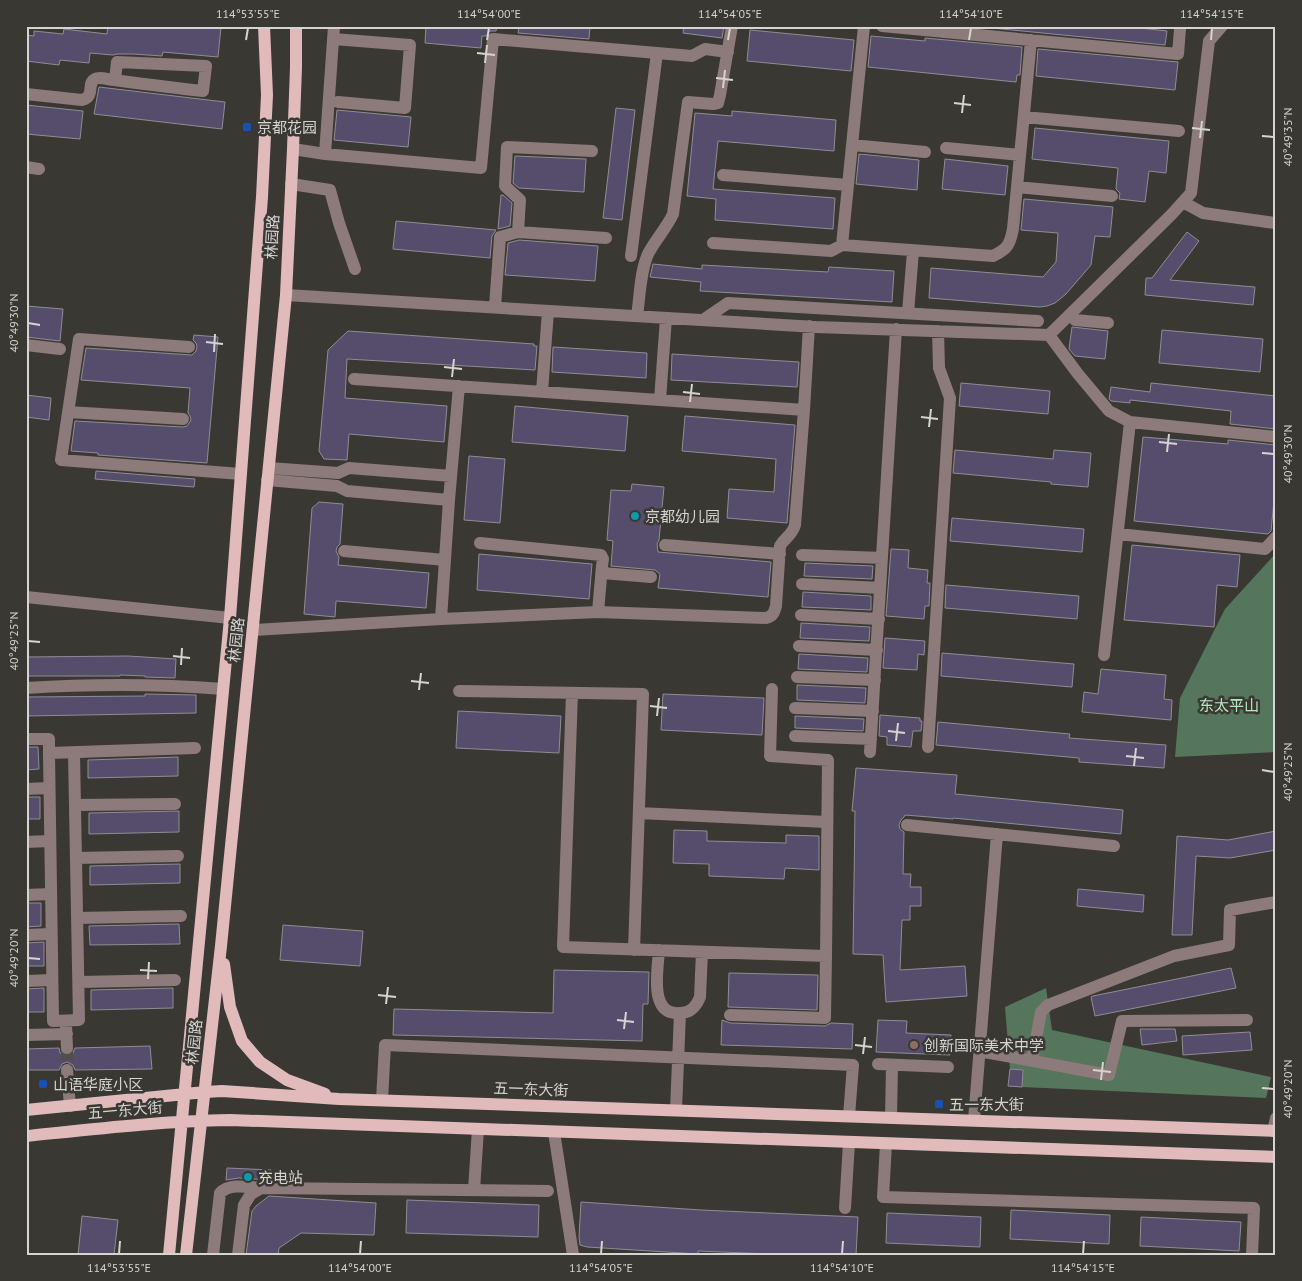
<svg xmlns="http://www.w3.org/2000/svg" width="1302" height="1281" viewBox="0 0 1302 1281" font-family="'PT Sans','Noto Sans SC',sans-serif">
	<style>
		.forest { fill: #55755d }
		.building { fill: #564d6d; stroke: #8e8d92 }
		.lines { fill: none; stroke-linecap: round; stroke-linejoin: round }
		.minor-tunnel { stroke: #514f4b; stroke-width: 12; stroke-dasharray: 12 6; stroke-linecap: butt }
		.minor { stroke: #8d7a7a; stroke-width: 12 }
		.major { stroke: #e1babc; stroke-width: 12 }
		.ticks { fill: none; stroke: #d5d4d2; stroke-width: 2 }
		.transit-dot { fill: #1a4fb4; stroke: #3a3833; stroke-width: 2 }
		.culture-dot { fill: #0f9aa8; stroke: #3a3833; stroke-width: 2 }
		.education-dot { fill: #8d6e63; stroke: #3a3833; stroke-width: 2 }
		.labels { text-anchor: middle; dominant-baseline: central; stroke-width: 5; stroke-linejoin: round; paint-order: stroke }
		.poi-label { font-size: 15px; fill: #d5d4d2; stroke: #3a3833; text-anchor: start }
		.street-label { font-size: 15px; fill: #d5d4d2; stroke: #3a3833 }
		.park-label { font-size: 15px; fill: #b2eabf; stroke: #3a3833 }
		.neatline { fill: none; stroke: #d5d4d2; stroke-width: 2 }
		.ticks-label { font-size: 12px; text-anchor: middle; fill: #d5d4d2 }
	</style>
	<rect width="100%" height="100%" fill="#3a3833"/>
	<path class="forest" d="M1276,553V752L1175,757L1180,698L1225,609Z
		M1046,988L1052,1030L1271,1077L1266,1098L1022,1087L1023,1070L1010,1069L1005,1007Z"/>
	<path class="building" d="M108,26L221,27L218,57L163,52L162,56L133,54H117L113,55L90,53L89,63L60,60L59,65L26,61V35L34,36V31L63,34L64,29L107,34Z
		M426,26H497L496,31H490L486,36H482L481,48L425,43Z
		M519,26H590L589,39L518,33Z
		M684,26H724L722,38L683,33Z
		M971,26H1123L1167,31L1165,45Z
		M750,30L854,40L851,71L747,61Z
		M871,36L925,41V38L1022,47L1020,75H1017L1016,82L868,67Z
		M1038,49L1178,62L1175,90L1036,76Z
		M99,87L225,102L222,129L94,114Z
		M26,105L83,111L80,139L26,134Z
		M616,108L635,110L622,220L603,218Z
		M337,110L411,117L408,147L334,140Z
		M732,111L836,120L834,151L718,141L713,189L835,198L833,229L715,220L716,199L687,196L695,113L732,116Z
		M1035,128L1169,141L1166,173L1149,171L1145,202L1119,199L1120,193L1116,189L1118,168L1032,159Z
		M859,154L919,160L917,190L856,184Z
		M515,156L586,159L584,192L519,188L513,183Z
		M945,159L1008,166L1005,195L942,189Z
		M501,195H503L512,203L510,226L498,229Z
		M1024,199L1113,207L1110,237L1095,236L1091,265L1066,294L1055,303L1047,306L1040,307L929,298L931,268L1043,277L1056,262L1058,233L1021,230Z
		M396,221L496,230L492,236L490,258L393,249Z
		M1187,232L1199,241L1170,280L1255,287L1253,305L1145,295L1146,278H1152Z
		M519,240L598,246L595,281L505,275L508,243Z
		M653,264L702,269V265L828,272L829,267L894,271L892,302L700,291L701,282L650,277Z
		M26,306L63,309L60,341L26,337Z
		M1072,327L1108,331L1105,359L1075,356L1069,349Z
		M1162,330L1263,339L1260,372L1159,363Z
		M348,331L534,344V346H537L535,370L347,359L345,398L447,406L444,442L349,434L347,460L324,459L319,451L328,350Z
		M194,335L218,337L207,463L98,455V453L71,451L75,421L183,427L187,426L191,420L190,416L188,413L190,388L81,380L86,348L192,355L196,351L197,347L196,343L193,340Z
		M553,347L647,353L646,378L552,372Z
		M672,354L799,362L797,387L671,380Z
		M961,383L1050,391L1048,414L959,406Z
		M1151,383L1276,396V429L1230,424L1231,411L1130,400V403L1111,401L1109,399L1111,387L1150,392Z
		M26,395L51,398L49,420L26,417Z
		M515,406L628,416L625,451L512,442Z
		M685,416L795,425L787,523L727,518L729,489L774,492L776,459L682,451Z
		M1143,437L1228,444V440L1276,445V481L1271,531L1268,534L1134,521Z
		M955,450L1053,459L1054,450L1091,453L1088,487L1051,484V482L953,473Z
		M469,456L505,459L500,523L464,520Z
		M96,471L195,479L194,487L95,479Z
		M632,484L664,487L659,540L657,544L658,552L771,562L768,597L658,588L660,574L655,570L611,566L613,541L607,540L611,490L631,491Z
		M319,502L343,504L340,544L337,547L336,551L339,557L338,565L429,573L426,608L336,601L335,617L304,614L312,508Z
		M952,518L1084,529L1082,552L950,541Z
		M1132,545L1240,555L1237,587L1217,585L1214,627L1124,620Z
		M891,549L909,550L908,568L928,570L927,583H930L929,606H925L924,619L886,616Z
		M479,554L592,564L589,599L477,590Z
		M805,563L873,566L872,579L804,576Z
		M946,585L1079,596L1077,619L945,608Z
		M803,592L871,596V610L802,607Z
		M801,623L870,627L869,641L800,638Z
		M885,638L925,641L924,655L918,654L917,670L883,668Z
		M942,653L1074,664L1072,687L941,676Z
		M799,654L868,658L867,672L798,669Z
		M128,656L176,659L175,678L145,677V676L120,675V676H26V657Z
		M1101,669L1166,675L1164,699L1172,700L1171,720L1082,712L1084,692L1098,694Z
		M797,685L866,688L865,703L797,700Z
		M145,694L196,695V713L26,716V697L145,696Z
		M663,694L764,698L762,735L661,730Z
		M458,711L561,716L559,753L456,748Z
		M880,715L920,718V721H922L921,731H913L911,747L887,745V737L879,736Z
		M795,716L864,719L863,731L795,728Z
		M938,722L1070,734L1069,738L1166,745L1164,768L1079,762V758L936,745Z
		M26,747H38L39,769L26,770Z
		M178,757V776L88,778V760Z
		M856,768L957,775L955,794L1123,810L1121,834L953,818V819L905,815L904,817L901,820L899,825L900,829L904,832L903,874H911L910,887H921V906H910V920H902L900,970L965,966L967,996L886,1002L883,955L853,954L855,811H852Z
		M26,797H40V819H26Z
		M179,811V832L89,834V813Z
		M674,830L707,831V841L786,843V835L819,836V870L785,868L784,879L709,876V864L673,863Z
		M1276,831V850L1230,858L1196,856L1192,935H1172L1177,836L1228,840Z
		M180,864V883L90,885V866Z
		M1078,889L1144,895L1143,912L1077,906Z
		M26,903H41V926L26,927Z
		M179,924L180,944L90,945L89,926Z
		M283,925L363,931L360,966L280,960Z
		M44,942V966H26V943Z
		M1231,968L1236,988L1095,1016L1091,997L1093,996Z
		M554,970L649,972L648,1004H643L642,1041L393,1035L394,1009L553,1013Z
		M729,973L818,975L817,1010L728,1007Z
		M44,988V1012H26V989Z
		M173,988V1008L91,1010V990Z
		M722,1020L730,1023L825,1026L831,1023L853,1024L852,1049L721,1045Z
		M878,1020L907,1021L906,1033L951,1035L950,1055L876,1052Z
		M1140,1029H1175L1177,1041L1142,1045Z
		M1250,1032L1252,1050L1183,1055L1182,1036Z
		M150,1046L152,1069L75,1070L73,1065L67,1062L62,1064L59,1070H26V1049L59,1048L60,1053L67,1056L72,1055L75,1048Z
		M1010,1069L1023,1070L1022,1087L1008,1086Z
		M227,1168L271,1170L270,1180L239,1178L226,1180Z
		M269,1196L376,1203L374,1235L301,1233L279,1248L278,1255H246L252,1211L256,1206Z
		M407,1200L539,1205L538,1237L406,1233Z
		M581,1202L701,1210L858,1217L856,1255H793L698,1251V1254L587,1247L580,1245L579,1237Z
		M1011,1210L1110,1215L1109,1244L1010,1239Z
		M887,1213L981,1217L980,1247L886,1243Z
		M82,1216L118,1220L114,1255H78Z
		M1141,1217L1241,1222L1239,1251L1140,1246Z"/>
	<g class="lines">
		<path class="minor-tunnel" d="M67,1048V1070"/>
		<path class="minor" d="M882,26L1178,54L1180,29
			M333,39L410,45L405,108L338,102
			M657,53L692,56L705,49L728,52
			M26,94L82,100C96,96 86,84 95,79C100,76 109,80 114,80C144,84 174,88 203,91L206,66L117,62L115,80
			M1024,117L1179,131
			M852,145L925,152
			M946,148L1020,155
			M293,149L325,154L334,26
			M592,151L507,147L505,186L520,200L518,232L606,238
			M325,154L481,168L493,39L657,53L631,256
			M26,167L39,169
			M723,175L848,185
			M291,184L330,190L339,223L355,269
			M1017,187L1112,196
			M1183,202L1203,213L1275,223L1276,224
			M713,243L831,251L842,245L993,256C1008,249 1010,244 1013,229L1031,40
			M842,245L864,26
			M286,295L816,327L1049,335
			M495,307L500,237L518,232
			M908,313L913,251
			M637,316C640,296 640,272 648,254C655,240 666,229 673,214L688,102L713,104L718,103L720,95L732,26
			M703,320L728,303L1038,321
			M1075,320L1108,323
			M26,345L60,349
			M189,347L79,339L61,460L241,474
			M542,392L548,311
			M660,400L666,318
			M804,410L809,326
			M68,412L183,419
			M1130,422L1276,437
			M269,468L338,473L349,468L451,476
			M267,480L337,486L347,491L449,500
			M1118,534L1265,549L1276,537
			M480,543L601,555L603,559L602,566L598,612
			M665,545L780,554
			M344,551L445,560
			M802,555L882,558
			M602,573L651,577
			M802,584L880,588
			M26,597L230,618
			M801,615L879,619
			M441,619L449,500L459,386
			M253,630L441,619L598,612L766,618C773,616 774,613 776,606L780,546C785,537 792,536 795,525L804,410L354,379
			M799,646L877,650
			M1104,655L1130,422L1109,411L1078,374L1049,335L1171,215L1191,193L1209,41L1222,26
			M797,677L875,680
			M26,688C92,684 158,684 223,689
			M459,691L643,694L634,950
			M572,693L563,947L826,956L828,760L770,756L772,689
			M795,708L873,711
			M795,736L871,739
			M26,739H49V753
			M928,747L950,398L939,368L938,331
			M870,752L896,329
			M74,753L79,1020L53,1021L49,753L195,748
			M26,789L49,788
			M75,805L175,804
			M639,813L827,822
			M907,825L1114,846
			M26,842L50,841
			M76,858L178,856
			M26,895L51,894
			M77,918L181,916
			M26,935L51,934
			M659,950C658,970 648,1016 681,1013C691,1013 697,1005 700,997L702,952
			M26,981L52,980
			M79,982L175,980
			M730,1015L825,1018L826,956
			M66,1026L67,1048
			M26,1035L67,1034
			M979,1051L1109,1075L1122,1021L1247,1020
			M1032,1061L1041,1012L1048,1005L1174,956L1229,945L1230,910L1276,902
			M878,1064L948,1067
			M67,1070L70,1106
			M382,1100L385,1045L853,1065L849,1116
			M676,1110L680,1013
			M891,1118L892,1065
			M974,1120L997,834
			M1273,1131L1276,1118
			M554,1132L573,1255
			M886,1144L883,1197L1254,1208L1252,1255
			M474,1190L478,1129
			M845,1208L849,1143
			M213,1255L220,1193C230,1183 247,1187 261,1188
			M238,1255L244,1205L251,1194L261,1188L548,1191"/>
		<path class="major" d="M224,964L230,1007L242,1041L260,1062L287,1080L325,1094
			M26,1110L205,1092L222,1091L339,1099L1276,1131
			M26,1136C94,1129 162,1121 230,1120L1276,1157
			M169,1255L230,618L262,197L267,95L264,26
			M186,1255L221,946L286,295L293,149L296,67V26"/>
	</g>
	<path class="ticks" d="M246,40L248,28M487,40L489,28M728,40L730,28M969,40L971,28M1211,40L1212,28M477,53L495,55M485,63L487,45M716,78L733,80M723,88L725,70M954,103L971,105M962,113L964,95M1192,128L1210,130M1262,136L1274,137M1200,138L1202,121M28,323L40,325M206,342L223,344M214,352L215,334M444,367L462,369M452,377L454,359M683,392L700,394M690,402L692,384M921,417L938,419M929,427L931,409M1159,442L1177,444M1167,452L1169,434M1262,453L1274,454M28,641L40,642M173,656L190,658M181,665L182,648M411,681L429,683M419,690L421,673M650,706L667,708M657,716L659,698M888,731L905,733M896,741L898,723M1126,756L1144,758M1134,766L1136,748M1262,770L1274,772M28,958L40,959M140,970L157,971M148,979L149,962M378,995L396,997M386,1004L388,987M617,1020L634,1022M624,1029L626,1012M855,1045L872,1047M863,1054L865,1037M1093,1070L1111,1072M1101,1080L1103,1062M1262,1088L1274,1089M119,1254L120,1241M360,1254L361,1241M601,1254L602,1241M842,1254L843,1241M1083,1254L1084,1241"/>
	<g class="transit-dot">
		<rect x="242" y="122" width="10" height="10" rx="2.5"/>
		<rect x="38" y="1079" width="10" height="10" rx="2.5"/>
		<rect x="934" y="1099" width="10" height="10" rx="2.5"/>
	</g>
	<g class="culture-dot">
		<circle cx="635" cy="516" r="5"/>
		<circle cx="248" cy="1177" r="5"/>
	</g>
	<circle class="education-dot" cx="914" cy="1045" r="5"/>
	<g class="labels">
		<g class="poi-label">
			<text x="257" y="127">京都花园</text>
			<text x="645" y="516">京都幼儿园</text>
			<text x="924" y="1045">创新国际美术中学</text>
			<text x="53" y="1084">山语华庭小区</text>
			<text x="949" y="1104">五一东大街</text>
			<text x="258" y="1177">充电站</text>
		</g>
		<g class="street-label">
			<text transform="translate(272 237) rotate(-87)">林园路</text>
			<text transform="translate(236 640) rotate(-84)">林园路</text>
			<text transform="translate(194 1042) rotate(-84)">林园路</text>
			<text transform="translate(531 1089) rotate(2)">五一东大街</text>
			<text transform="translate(125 1110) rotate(-5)">五一东大街</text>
		</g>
		<g class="park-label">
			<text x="1229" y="705">东太平山</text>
		</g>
	</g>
	<rect width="1302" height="1281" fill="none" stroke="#3a3833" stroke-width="55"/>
	<rect x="28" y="28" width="1246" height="1226" class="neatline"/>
	<g class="ticks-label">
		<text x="248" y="18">114°53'55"E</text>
		<text x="489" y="18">114°54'00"E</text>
		<text x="730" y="18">114°54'05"E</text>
		<text x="971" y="18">114°54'10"E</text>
		<text x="1212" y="18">114°54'15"E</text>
		<text transform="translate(1288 137) rotate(-90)" y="4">40°49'35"N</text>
		<text transform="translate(14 323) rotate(-90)" y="4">40°49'30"N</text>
		<text transform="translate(1288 454) rotate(-90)" y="4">40°49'30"N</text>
		<text transform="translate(14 641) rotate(-90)" y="4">40°49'25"N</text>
		<text transform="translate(1288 772) rotate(-90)" y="4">40°49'25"N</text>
		<text transform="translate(14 958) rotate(-90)" y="4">40°49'20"N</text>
		<text transform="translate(1288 1089) rotate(-90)" y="4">40°49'20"N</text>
		<text x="119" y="1272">114°53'55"E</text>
		<text x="360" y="1272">114°54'00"E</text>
		<text x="601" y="1272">114°54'05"E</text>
		<text x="842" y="1272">114°54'10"E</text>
		<text x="1083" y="1272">114°54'15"E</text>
	</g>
</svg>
